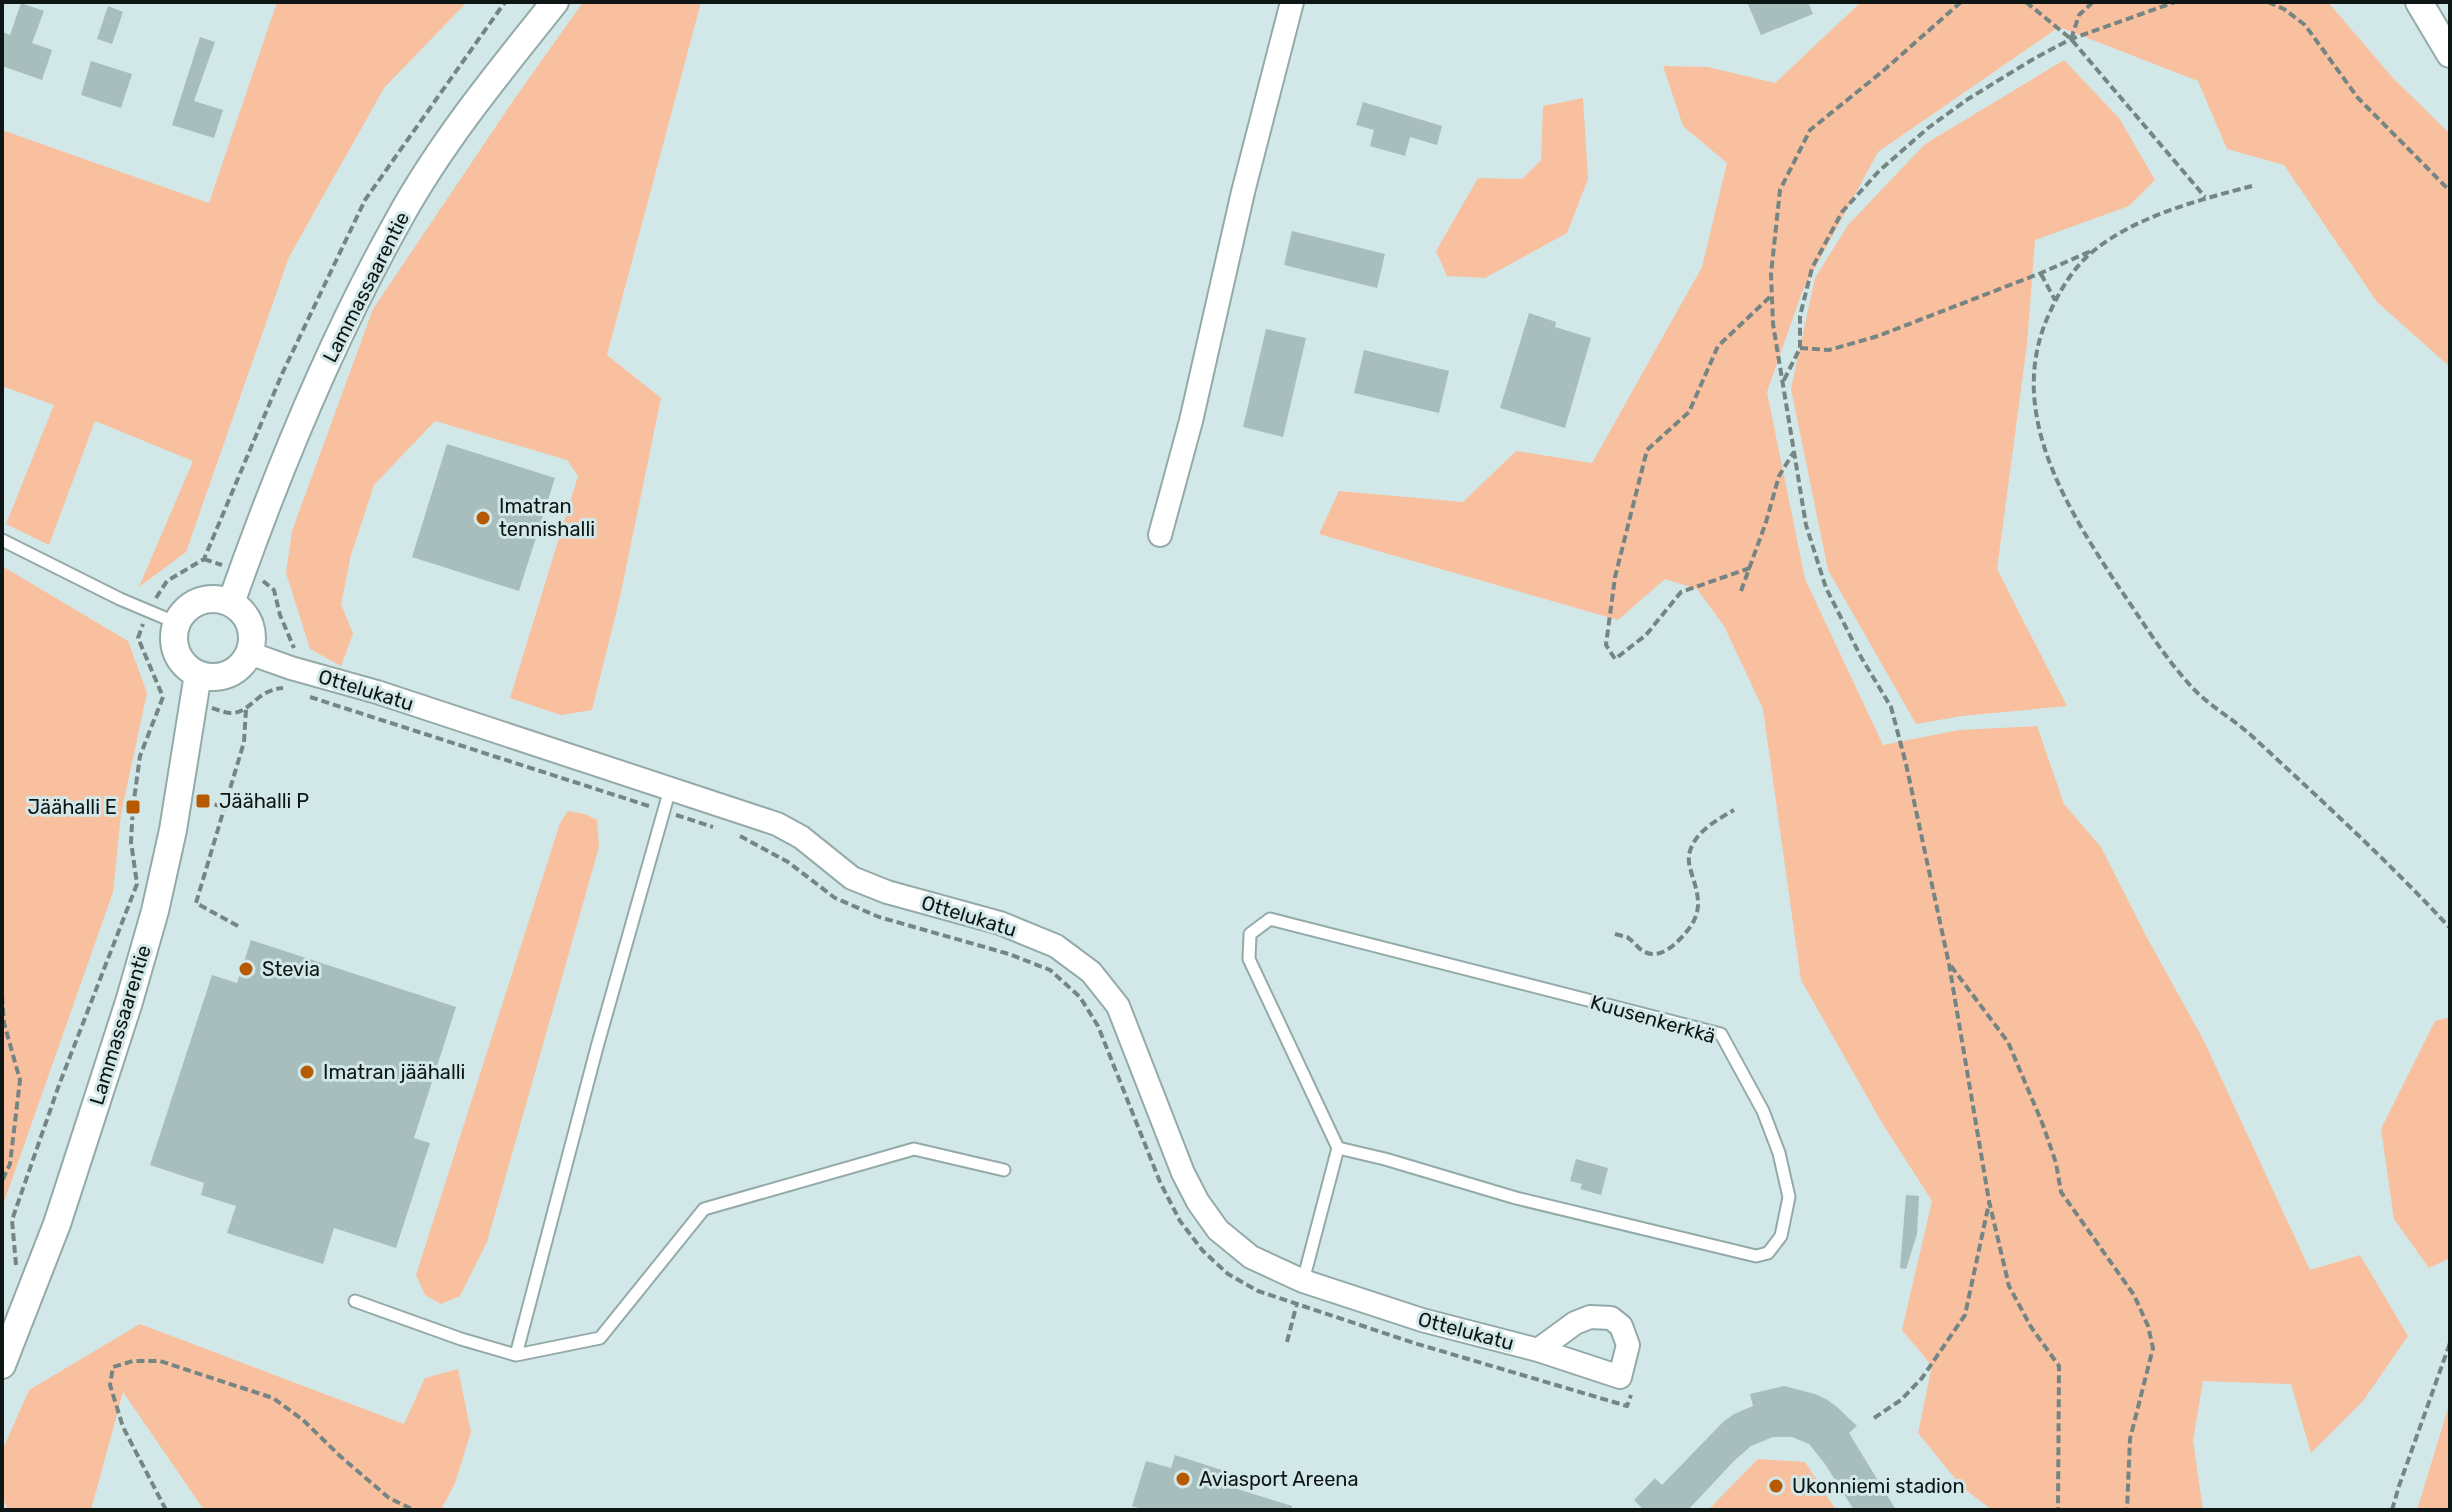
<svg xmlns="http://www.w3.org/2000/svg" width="2452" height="1512" viewBox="0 0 2452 1512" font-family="Rubik,sans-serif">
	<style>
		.green { fill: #f8c09e }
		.building { fill: #a8bebd }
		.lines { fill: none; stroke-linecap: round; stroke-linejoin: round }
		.service-casing { stroke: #94aaa9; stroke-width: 15 }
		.minor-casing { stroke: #94aaa9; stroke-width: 26 }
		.tertiary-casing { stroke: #94aaa9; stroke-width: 30 }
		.path { stroke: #758584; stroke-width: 4; stroke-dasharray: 8 4; stroke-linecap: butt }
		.service { stroke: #fff; stroke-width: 11 }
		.minor { stroke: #fff; stroke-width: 22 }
		.tertiary { stroke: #fff; stroke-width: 26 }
		.poi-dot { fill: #b65900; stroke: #d2e8e8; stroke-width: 3 }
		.labels { text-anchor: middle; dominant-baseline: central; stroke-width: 6; stroke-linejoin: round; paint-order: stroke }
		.street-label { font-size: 20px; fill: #0e1615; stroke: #d2e8e8 }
		.poi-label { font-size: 20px; fill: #0e1615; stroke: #d2e8e8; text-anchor: start }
	</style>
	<rect width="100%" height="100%" fill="#d2e8e8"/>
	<path class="green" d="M277,2H467L384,88L289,257L186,552L139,587L193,461L95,421L49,545L6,524L54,405L2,386V130L209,203Z
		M583,2H701L607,355L661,398L620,597L592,710L561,715L510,698L578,476L567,460L435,421L374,485L351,555L341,604L353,634L341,666L310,649L286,573L292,531L373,309L515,98Z
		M1861,2H2328L2392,77L2450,134V367L2377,302L2284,165L2227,149L2198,81L2059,27L1878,152L1802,292L1767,392L1805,579L1883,745L1959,730L2037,726L2064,804L2101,847L2144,932L2204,1041L2310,1270L2360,1255L2408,1336L2363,1401L2311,1453L2291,1384L2203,1381L2193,1440L2203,1510H1992L1962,1487L1918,1433L1932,1366L1902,1330L1932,1201L1882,1123L1801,980L1763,709L1724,626L1697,589L1665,579L1618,620L1319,534L1339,491L1463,502L1516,451L1592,463L1702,267L1727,163L1683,126L1663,66L1708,67L1775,83Z
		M2064,60L2119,118L2155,180L2129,206L2035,240L2027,344L1997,569L2067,706L1962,716L1916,724L1828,570L1791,389L1815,278L1848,225L1925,144Z
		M1583,98L1588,179L1567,233L1485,278L1447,276L1436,251L1478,178L1522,179L1541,160L1543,106Z
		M2,566L128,641L147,693L121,814L113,892L2,1208Z
		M568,811L585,814L597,820L599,847L487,1242L460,1296L441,1304L425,1295L416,1275L560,823Z
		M2450,1017V1258L2429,1268L2394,1219L2381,1129L2435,1021Z
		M140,1324L404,1424L425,1378L458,1369L471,1432L455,1483L441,1510H204L123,1392L91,1510H8L2,1497V1451L29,1390Z
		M2450,1402V1510H2417Z
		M1758,1459L1805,1462L1836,1510H1708Z"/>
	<path class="building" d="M1747,2H1808L1813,14L1761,35Z
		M21,3L44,11L32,43L52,50L42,80L2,66V32L10,35Z
		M108,6L123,12L112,44L97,39Z
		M200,37L215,42L194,101L223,110L214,138L172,125Z
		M91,61L132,74L121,108L81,95Z
		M1363,102L1442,126L1437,145L1410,137L1405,156L1370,146L1374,130L1356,125Z
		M1292,231L1385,254L1377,288L1284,265Z
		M1529,313L1556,322L1555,327L1591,338L1565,428L1500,408Z
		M1266,329L1306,338L1283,437L1243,427Z
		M1364,350L1449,371L1439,413L1354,393Z
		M447,444L555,478L519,591L412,557Z
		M251,940L456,1007L414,1138L430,1143L396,1248L334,1228L323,1264L227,1233L236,1206L201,1195L204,1183L150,1165L212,975L237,983Z
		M1576,1159L1608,1168L1601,1195L1580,1189L1582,1184L1570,1181Z
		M1906,1195L1919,1196L1917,1234L1906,1269L1900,1268Z
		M1784,1386L1815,1394L1826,1399L1837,1407L1857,1426L1849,1433L1896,1510H1854L1825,1464L1809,1444L1792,1437H1773L1751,1446L1734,1461L1688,1510H1644L1634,1500L1655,1478L1662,1485L1723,1422L1734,1414L1753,1406L1750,1394Z
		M1175,1455L1228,1472L1224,1485L1292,1506V1510H1145L1132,1506L1146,1461L1171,1468Z"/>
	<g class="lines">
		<defs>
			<path id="service" d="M2,540L120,599L177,623
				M1270,919L1721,1034L1763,1111L1779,1153L1789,1197L1781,1236L1768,1253L1756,1256L1516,1198L1385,1159L1338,1148L1249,959L1250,934Z
				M1303,1281L1338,1148
				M355,1301L461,1339L516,1355L600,1338L704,1209L914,1149L1004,1170
				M516,1355L597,1047L670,789"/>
			<path id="minor" d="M1160,535L1191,421L1243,192L1292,2
				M249,653L291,668L377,692L777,824L801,837L852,878L887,892L1000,923L1056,946L1091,972L1118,1006L1183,1173L1198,1202L1218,1230L1251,1257L1303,1281L1422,1320L1538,1350L1620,1377L1628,1345L1621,1326L1611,1318L1590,1317L1575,1323L1538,1350"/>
			<path id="tertiary" d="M2419,2L2450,54
				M174 638a39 39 0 1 1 78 0a39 39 0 1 1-78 0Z
				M231,603C277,472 331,340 399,219C442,141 499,72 555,2
				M2,1365L57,1224L129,1002L155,911L173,830L198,674"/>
		</defs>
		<use href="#service" class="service-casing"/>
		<use href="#minor" class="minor-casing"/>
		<use href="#tertiary" class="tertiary-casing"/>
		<path class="path" d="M1961,2L1883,71L1810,130L1780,190L1771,274L1773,324L1806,525L1826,588L1861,657L1891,707L1906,764L1949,964L1989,1201L2009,1286L2031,1327L2059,1366L2058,1510
			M2026,2L2071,39L2205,197
			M2268,2L2284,9L2305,25L2358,98L2450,191
			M2071,39L2079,15L2093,2
			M2252,186C2202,199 2137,216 2096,249C2075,265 2061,288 2050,312C2004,409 2065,505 2118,586C2141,619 2162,654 2189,684C2207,705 2234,719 2254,738C2321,800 2388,861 2450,928
			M2041,274L2055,300
			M1800,348L1829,350L1878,336L2041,273L2091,251
			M1784,380L1800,348V316L1812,268L1842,212L1879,171L1928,128L1968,99L2035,58L2071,39L2175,2
			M204,559L222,565
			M1750,568L1681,592L1646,635L1615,659L1606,645L1615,577L1647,450L1689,412L1718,346L1772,295
			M263,581L274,590L280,615L294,648
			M1741,591L1766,522L1779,476L1793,453
			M156,598L167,581L204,559L282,374L365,200L505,2
			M310,697L652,807
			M212,708C218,710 226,713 231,713C251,713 256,690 283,688
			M203,801L223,807
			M676,815L713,827
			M740,836L788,862L835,898L879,917L1009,954L1050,970L1080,997L1098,1026L1160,1182L1180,1221L1203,1251L1228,1274L1258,1291L1414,1343L1627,1406L1631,1395
			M238,926L196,903L244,742L246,709
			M1615,934C1615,934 1626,937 1627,937C1636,943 1640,953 1652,954C1661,955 1671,948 1678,941C1701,918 1702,905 1692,875C1690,867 1687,860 1690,851C1696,831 1717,820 1734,810
			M1951,966L2008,1042L2043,1125L2056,1163L2061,1192L2134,1295L2148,1326L2153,1348L2130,1439L2127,1510
			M2,996L4,1023L20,1080L10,1164L2,1181
			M16,1265L12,1220L59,1085L137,884L131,842L133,807L140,756L163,697L138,638L143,624
			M1287,1342L1297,1303
			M1874,1418L1901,1400L1922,1378L1965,1315L1989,1203
			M166,1510L123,1427L110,1385L113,1367L133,1361H160L273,1398L303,1420L340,1456L389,1498L414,1510
			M2392,1510L2399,1486L2450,1343"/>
		<use href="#service" class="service"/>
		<use href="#minor" class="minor"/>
		<use href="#tertiary" class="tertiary"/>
	</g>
	<g class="poi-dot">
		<circle cx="483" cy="518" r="8"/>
		<rect x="195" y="793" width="16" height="16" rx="4"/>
		<rect x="125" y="799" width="16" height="16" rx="4"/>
		<circle cx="246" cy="969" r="8"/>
		<circle cx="307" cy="1072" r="8"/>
		<circle cx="1183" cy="1479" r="8"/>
		<circle cx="1776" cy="1486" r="8"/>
	</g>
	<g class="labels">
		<g class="street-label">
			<text transform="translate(366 287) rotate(-63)">Lammassaarentie</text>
			<text transform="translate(366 690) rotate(17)">Ottelukatu</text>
			<text transform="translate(969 916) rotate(17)">Ottelukatu</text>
			<text transform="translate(1653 1019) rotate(16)">Kuusenkerkkä</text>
			<text transform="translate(120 1025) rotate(-73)">Lammassaarentie</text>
			<text transform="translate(1466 1331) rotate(15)">Ottelukatu</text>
		</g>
		<g class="poi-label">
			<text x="499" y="506">Imatran<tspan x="499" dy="23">tennishalli</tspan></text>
			<text x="219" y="801">Jäähalli P</text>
			<text x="117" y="807" text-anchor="end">Jäähalli E</text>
			<text x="262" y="969">Stevia</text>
			<text x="323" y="1072">Imatran jäähalli</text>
			<text x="1199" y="1479">Aviasport Areena</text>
			<text x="1792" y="1486">Ukonniemi stadion</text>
		</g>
	</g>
	<rect width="2452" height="1512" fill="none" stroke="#0e1615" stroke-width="8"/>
</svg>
